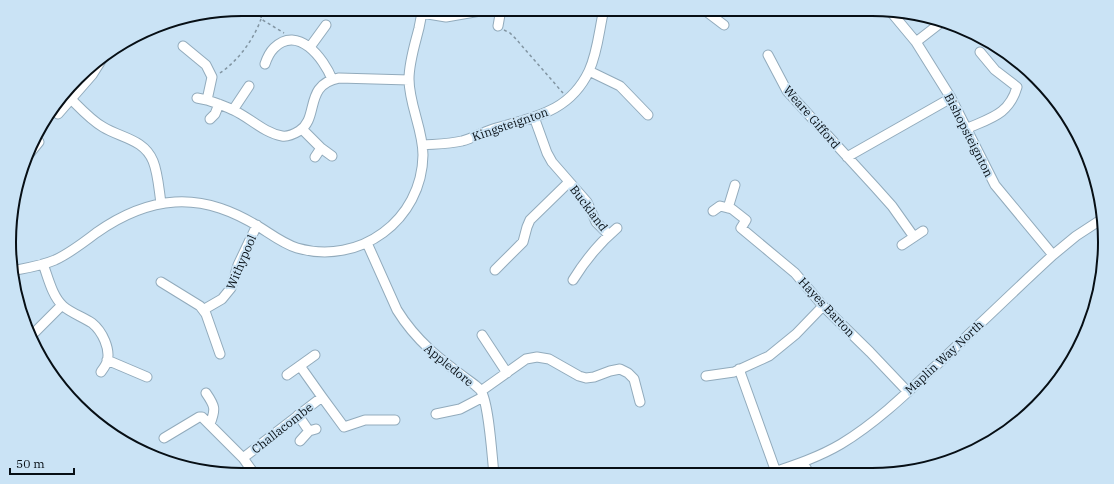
<svg xmlns="http://www.w3.org/2000/svg" width="1114" height="484" viewBox="0 0 1114 484" font-family="'IBM Plex Serif',serif">
	<style>
		.lines { fill: none; stroke-linecap: round; stroke-linejoin: round }
		.minor-casing { stroke: #92abbc; stroke-width: 11 }
		.path { stroke: #8295a2; stroke-width: 1.5; stroke-dasharray: 3 3; stroke-linecap: butt }
		.minor { stroke: #fff; stroke-width: 9 }
		.labels { text-anchor: middle; dominant-baseline: central; stroke-width: 4; stroke-linejoin: round; paint-order: stroke }
		.street-label { font-size: 12px; fill: #070f15; stroke: #cae3f5 }
		.rim { fill: none; stroke: #070f15; stroke-width: 2 }
	</style>
	<rect width="100%" height="100%" fill="#cae3f5"/>
	<g class="lines">
		<defs>
			<path id="minor" d="M703,9L724,25
				M891,12L916,42L951,98L995,185L1053,255
				M422,13L446,17L486,10L500,12
				M498,26L501,9
				M916,42L943,21
				M183,46L206,65L212,77L207,100L197,98
				M310,47L326,25
				M768,55L787,91L875,187L892,206L914,237
				M265,64C267,58 270,52 274,48C298,24 324,59 332,79
				M589,71L620,86L648,115
				M71,99C81,109 91,120 103,127C121,138 144,139 153,161C158,173 159,190 161,203
				M207,100C216,103 225,106 233,110C249,117 264,133 282,136C288,137 294,134 299,131C320,118 303,85 339,78L409,80
				M233,110L249,86
				M58,114L92,75L102,59
				M534,117L547,153L552,162L587,202L596,222L609,235
				M210,119L215,114L219,104
				M302,129L321,148L332,156
				M966,129C990,118 1009,115 1017,87L995,70L980,52
				M423,145C436,144 449,144 462,141C473,138 483,132 493,129C533,117 569,113 589,71C598,51 599,30 604,9
				M30,153L39,142
				M315,157L321,148
				M847,157L951,98
				M728,208L735,185
				M713,211L720,206L732,209L746,220L741,228L795,273L823,306L870,352L908,392
				M367,243L397,310C418,344 444,362 475,385C477,387 480,389 481,391C489,404 492,457 494,474
				M902,245L923,231
				M43,264C48,277 52,296 63,306C71,313 83,317 92,323C102,331 111,349 107,362C106,365 103,369 101,372
				M495,270L523,242L527,227L530,220L569,182
				M11,271C26,268 41,266 55,260C70,253 83,243 96,233C120,216 145,204 175,202C207,200 235,212 261,228C272,235 284,244 297,248C360,266 422,220 423,155C423,129 409,105 409,79C409,62 415,44 419,28C420,22 422,15 422,9
				M573,280C586,259 598,244 617,228
				M161,282L200,306L206,314L220,354
				M203,310L222,299L231,288L238,265L257,225
				M32,335L62,305
				M482,335L507,373
				M107,360L147,377
				M300,366L322,397L344,427L365,420H395
				M739,369L776,472
				M287,375L315,355
				M706,376L734,372L769,356L796,334L823,306
				M481,391L526,359L537,357L549,359L579,376L586,378L594,377L610,371L620,369L628,373L634,379L640,402
				M206,393C215,406 216,409 210,424
				M436,414L460,409L483,397
				M298,415L309,431
				M164,438L199,417H202L243,458L255,475
				M300,441L309,431L316,429
				M243,458L322,397
				M803,463L809,473
				M771,473C795,465 819,457 841,444C879,421 911,389 943,359C980,324 1016,289 1053,255L1076,236L1102,219"/>
		</defs>
		<use href="#minor" class="minor-casing"/>
		<path class="path" d="M262,9L261,19L284,33
			M504,30L510,33L516,39L563,93
			M220,73C238,61 254,39 261,19"/>
		<use href="#minor" class="minor"/>
	</g>
	<g class="labels">
		<g class="street-label">
			<text transform="translate(812 117) rotate(49)">Weare Gifford</text>
			<text transform="translate(510 124) rotate(-19)">Kingsteignton</text>
			<text transform="translate(969 135) rotate(63)">Bishopsteignton</text>
			<text transform="translate(589 208) rotate(53)">Buckland</text>
			<text transform="translate(241 262) rotate(-67)">Withypool</text>
			<text transform="translate(827 307) rotate(47)">Hayes Barton</text>
			<text transform="translate(944 357) rotate(-43)">Maplin Way North</text>
			<text transform="translate(449 365) rotate(39)">Appledore</text>
			<text transform="translate(282 428) rotate(-38)">Challacombe</text>
		</g>
	</g>
	<path d="M0 0H1114V484H0ZM242 16H872A226 226 0 0 1 1098 242V242A226 226 0 0 1 872 468H242A226 226 0 0 1 16 242V242A226 226 0 0 1 242 16Z" fill="#cae3f5" fill-rule="evenodd"/>
	<path class="rim" d="M242 16H872A226 226 0 0 1 1098 242V242A226 226 0 0 1 872 468H242A226 226 0 0 1 16 242V242A226 226 0 0 1 242 16Z"/>
	<path d="M10 468v6h64v-6" fill="none" stroke="#070f15" stroke-width="2"/>
	<text x="16" y="468" font-size="12" fill="#070f15" stroke="#cae3f5" stroke-width="3" paint-order="stroke">50 m</text>
</svg>
